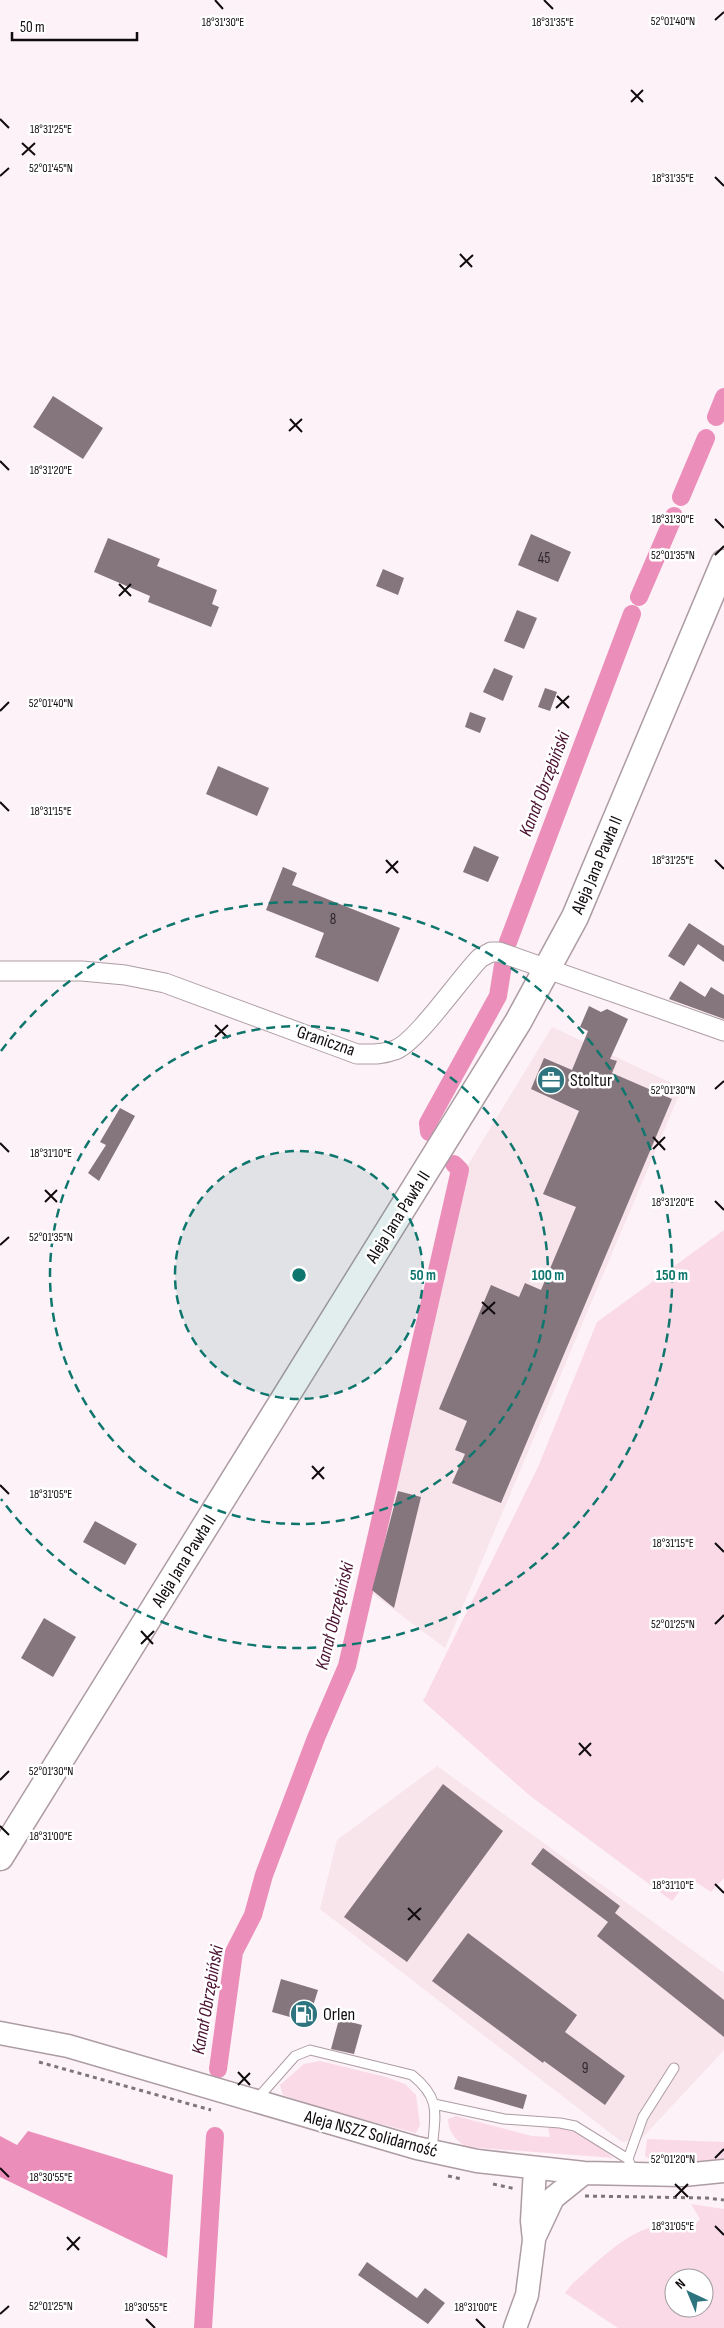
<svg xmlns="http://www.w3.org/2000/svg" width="724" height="2328" viewBox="0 0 724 2328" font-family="'Sofia Sans Condensed',sans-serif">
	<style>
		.built { fill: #f8e4eb }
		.green { fill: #fadae7; fill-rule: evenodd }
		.water { fill: #ec8eba }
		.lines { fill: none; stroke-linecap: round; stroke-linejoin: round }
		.canal { stroke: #ec8eba; stroke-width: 18 }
		.building { fill: #85757c }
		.service-casing { stroke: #ad9ca3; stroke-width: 11 }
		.minor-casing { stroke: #ad9ca3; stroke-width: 21 }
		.tertiary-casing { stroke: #ad9ca3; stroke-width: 25 }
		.secondary-casing { stroke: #ad9ca3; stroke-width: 29 }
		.path { stroke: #7d7578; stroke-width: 3; stroke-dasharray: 4 4; stroke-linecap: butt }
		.service { stroke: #fff; stroke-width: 9 }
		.minor { stroke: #fff; stroke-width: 19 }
		.tertiary { stroke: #fff; stroke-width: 22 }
		.secondary { stroke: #fff; stroke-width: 26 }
		.ticks { fill: none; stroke: #100b0d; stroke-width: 2 }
		.ring { fill: none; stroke: #0f766e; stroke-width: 2.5; stroke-dasharray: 9 6 }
		.labels { text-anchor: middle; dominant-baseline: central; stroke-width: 5; stroke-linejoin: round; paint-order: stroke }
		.number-label { font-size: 15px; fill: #2d2629 }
		.street-label { font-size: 18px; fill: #100b0d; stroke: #fff }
		.poi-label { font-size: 18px; fill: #100b0d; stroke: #fff; text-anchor: start }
		.water-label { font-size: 19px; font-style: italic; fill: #4a1130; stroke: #fff }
		.ticks-label { font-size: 12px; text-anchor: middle; fill: #100b0d; stroke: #fff; stroke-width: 5; stroke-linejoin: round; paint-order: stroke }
		.centre { fill: #0f766e; stroke: #fff; stroke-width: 2.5 }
		.ring-label { font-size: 15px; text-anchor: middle; font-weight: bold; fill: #0f766e; stroke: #fff; stroke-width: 5; stroke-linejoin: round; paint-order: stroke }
	</style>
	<rect width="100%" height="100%" fill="#fdf2f7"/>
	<path class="built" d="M552,1027L682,1088L445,1648L365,1588L463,1173Z
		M437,1766L724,1973V2050L642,2138L622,2142L320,1909L337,1840Z"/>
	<path class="green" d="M724,1230V1878L711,1892L690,1878L672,1901L529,1795L423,1701L538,1467L597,1322Z
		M320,2061L386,2077L405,2084L416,2095L420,2125L416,2133L331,2111L283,2095L280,2085L304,2064Z
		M456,2116L532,2136L550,2137L548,2128C577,2125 591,2141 614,2158L466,2147C456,2140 448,2132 448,2119Z
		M647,2139L724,2142V2162L650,2159L645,2156Z
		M691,2204L724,2209V2328H618L565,2293L572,2284C599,2261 629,2227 667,2224C675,2224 683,2228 690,2231L700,2219ZM674,2278H704V2308H674Z"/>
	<path class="water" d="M28,2131L173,2175L167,2258L0,2177V2136L17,2145Z"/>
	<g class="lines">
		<path class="canal" d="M716,417L724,397
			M681,497L706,438
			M639,597L674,516
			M508,942L632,614
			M429,1132L428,1123L498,996L503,965
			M218,2069L234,1952L253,1915L264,1875L316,1738L347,1666L460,1170L454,1164
			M203,2328L215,2136"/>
	</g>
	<path class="building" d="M53,396L103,428L83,459L33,427Z
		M531,534L571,552L558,582L518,565Z
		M108,538L160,559L157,566L217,590L212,604L219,607L211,627L148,602L150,596L94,572Z
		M383,569L404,578L398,595L376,586Z
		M517,610L537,618L524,649L504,641Z
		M494,668L513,676L503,701L483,692Z
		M545,688L557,692L550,711L538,707Z
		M470,712L486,718L480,733L465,727Z
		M218,766L269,788L257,816L206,794Z
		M474,846L499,857L488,882L463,872Z
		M283,867L297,873L292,885L400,928L378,982L315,957L324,933L266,910Z
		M689,923L724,946V962L698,944L684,966L668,956Z
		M680,981L705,997L711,987L724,995V1019L669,999Z
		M589,1006L601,1012L607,1009L628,1019L610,1059L617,1061L612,1073L672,1099L501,1503L452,1483L465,1454L455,1450L467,1421L439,1409L491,1285L519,1297L525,1283L541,1290L576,1207L543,1194L579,1111L531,1089L544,1058L572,1070L588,1031L580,1027Z
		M120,1108L135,1116L99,1181L88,1173L106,1145L100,1142Z
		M398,1491L421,1497L394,1608L372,1590Z
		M95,1521L137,1544L125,1565L83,1542Z
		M44,1618L76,1637L53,1677L21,1658Z
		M443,1784L503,1831L407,1962L344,1917Z
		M543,1848L620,1906L615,1913L724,2000V2037L597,1936L608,1922L531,1864Z
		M468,1933L577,2015L565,2032L625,2076L605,2105L544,2061L543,2063L432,1981Z
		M281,1979L318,1990L308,2022L272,2012Z
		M339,2019L362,2025L354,2054L331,2049Z
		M458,2076L527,2095L523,2109L454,2089Z
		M367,2262L417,2298L425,2288L445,2303L428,2324L358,2275Z"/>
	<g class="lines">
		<defs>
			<path id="service" d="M257,2099L295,2056L310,2050L412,2075C442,2099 435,2115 432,2150
				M434,2104L504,2119L560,2123L575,2126L628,2159L634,2174
				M628,2159L643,2117L674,2068"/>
			<path id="minor" d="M0,971H82L125,975L165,983L357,1054C370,1054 382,1055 395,1050C416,1043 461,977 480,958L491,952H499L724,1031"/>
			<path id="tertiary" d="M0,2033L68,2046L417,2148L477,2161L584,2173L683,2175L724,2171
				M536,2234L553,2198L584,2173
				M515,2328L527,2295L534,2240L532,2221L535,2168"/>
			<path id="secondary" d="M0,1857L518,1022L575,917L724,563"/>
		</defs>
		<use href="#service" class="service-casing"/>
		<use href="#minor" class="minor-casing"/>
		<use href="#tertiary" class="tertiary-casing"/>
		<use href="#secondary" class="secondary-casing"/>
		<path class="path" d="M39,2062L211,2110
			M448,2176L462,2179
			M493,2184L516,2189
			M585,2196L707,2198L724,2200"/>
		<use href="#service" class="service"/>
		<use href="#minor" class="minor"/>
		<use href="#tertiary" class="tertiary"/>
		<use href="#secondary" class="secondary"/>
	</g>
	<path class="ticks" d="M215,0L223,9M544,0L553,9M715,20L724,12M631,90L643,102M631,102L643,90M0,119L9,128M22,143L35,155M22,155L35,143M0,176L9,168M715,177L724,186M460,254L472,267M460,267L473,255M290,419L302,432M289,431L302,419M0,461L9,470M715,519L724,528M715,555L724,546M119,584L131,596M119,596L131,584M557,696L569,708M556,708L569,696M0,711L9,702M0,802L9,811M386,860L398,873M715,860L724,869M386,873L398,861M215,1025L228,1038M215,1037L228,1025M715,1089L724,1081M653,1137L665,1150M0,1143L9,1152M653,1149L665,1137M45,1190L57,1202M715,1201L724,1210M45,1202L57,1190M0,1245L9,1237M482,1302L495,1314M482,1314L495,1302M312,1466L324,1479M312,1479L324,1467M0,1485L9,1494M715,1543L724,1552M715,1624L724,1615M141,1631L153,1644M141,1644L154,1631M579,1743L591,1756M579,1755L591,1743M0,1780L9,1771M0,1826L9,1835M715,1884L724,1893M408,1908L420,1920M408,1920L421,1908M238,2072L250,2085M238,2085L250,2073M715,2158L724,2149M0,2168L9,2177M675,2184L688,2197M675,2197L688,2184M715,2226L724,2235M67,2237L79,2250M67,2250L80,2237M0,2314L9,2306M146,2319L155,2328M476,2319L485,2328"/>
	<circle cx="299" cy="1275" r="124" fill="#0f766e" fill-opacity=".12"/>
	<g class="ring">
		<circle cx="299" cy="1275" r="124"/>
		<circle cx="299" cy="1275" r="249"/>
		<path d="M1 1051A373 373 0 1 1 1 1499"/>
	</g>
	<defs>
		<symbol id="office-disc" viewBox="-11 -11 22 22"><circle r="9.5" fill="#2d747f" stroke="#fff"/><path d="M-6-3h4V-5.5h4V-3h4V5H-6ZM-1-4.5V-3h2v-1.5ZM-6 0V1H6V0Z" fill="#fff"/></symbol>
		<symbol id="fuel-disc" viewBox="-11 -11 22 22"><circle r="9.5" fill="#2d747f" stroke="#fff"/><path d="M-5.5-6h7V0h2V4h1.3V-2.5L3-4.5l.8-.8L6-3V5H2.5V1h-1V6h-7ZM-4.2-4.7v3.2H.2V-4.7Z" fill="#fff"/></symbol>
	</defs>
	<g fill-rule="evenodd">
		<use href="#office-disc" x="535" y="1064" width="32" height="32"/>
		<use href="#fuel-disc" x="288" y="1998" width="32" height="32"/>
	</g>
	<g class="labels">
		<g class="number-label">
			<text x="544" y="558">45</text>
			<text x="333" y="919">8</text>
			<text x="585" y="2068">9</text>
		</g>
		<g class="street-label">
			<text transform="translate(597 865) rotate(-67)">Aleja Jana Pawła II</text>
			<text transform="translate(326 1041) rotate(19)">Graniczna</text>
			<text transform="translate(398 1217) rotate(-58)">Aleja Jana Pawła II</text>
			<text transform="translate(184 1561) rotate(-58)">Aleja Jana Pawła II</text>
			<text transform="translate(371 2134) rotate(15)">Aleja NSZZ Solidarność</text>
		</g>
		<g class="poi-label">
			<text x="570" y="1080">Stoltur</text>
			<text x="323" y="2014">Orlen</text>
		</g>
		<g class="water-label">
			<text transform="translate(545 784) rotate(-69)">Kanał Obrzębiński</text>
			<text transform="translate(335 1616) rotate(-76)">Kanał Obrzębiński</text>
			<text transform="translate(208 2000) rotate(-80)">Kanał Obrzębiński</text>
		</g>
	</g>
	<g class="ticks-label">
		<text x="673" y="25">52°01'40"N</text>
		<text x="553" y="26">18°31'35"E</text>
		<text x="223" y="26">18°31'30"E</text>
		<text x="51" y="133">18°31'25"E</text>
		<text x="51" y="172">52°01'45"N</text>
		<text x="673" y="182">18°31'35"E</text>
		<text x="51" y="474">18°31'20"E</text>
		<text x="673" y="523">18°31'30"E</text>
		<text x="673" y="559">52°01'35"N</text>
		<text x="51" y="707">52°01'40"N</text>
		<text x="51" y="815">18°31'15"E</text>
		<text x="673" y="864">18°31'25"E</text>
		<text x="673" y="1094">52°01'30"N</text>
		<text x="51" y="1157">18°31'10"E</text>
		<text x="673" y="1206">18°31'20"E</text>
		<text x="51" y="1241">52°01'35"N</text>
		<text x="51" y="1498">18°31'05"E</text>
		<text x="673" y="1547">18°31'15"E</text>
		<text x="673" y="1628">52°01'25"N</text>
		<text x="51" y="1775">52°01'30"N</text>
		<text x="51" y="1840">18°31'00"E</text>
		<text x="673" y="1889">18°31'10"E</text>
		<text x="673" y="2163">52°01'20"N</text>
		<text x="51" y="2181">18°30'55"E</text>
		<text x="673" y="2230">18°31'05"E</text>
		<text x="51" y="2310">52°01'25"N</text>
		<text x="146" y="2311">18°30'55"E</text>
		<text x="476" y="2311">18°31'00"E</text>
	</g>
	<circle cx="299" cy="1275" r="8" class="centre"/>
	<g class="ring-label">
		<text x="423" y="1280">50 m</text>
		<text x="548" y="1280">100 m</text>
		<text x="672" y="1280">150 m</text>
	</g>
	<g transform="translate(689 2293) rotate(316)"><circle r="24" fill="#ffffff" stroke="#9f9d9e"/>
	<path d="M0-4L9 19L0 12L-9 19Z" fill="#2d747f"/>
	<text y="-8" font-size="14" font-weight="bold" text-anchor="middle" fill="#100b0d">N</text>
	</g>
	<path d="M12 32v8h125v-8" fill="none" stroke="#100b0d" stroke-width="2.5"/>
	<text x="20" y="32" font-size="15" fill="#100b0d" stroke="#ffffff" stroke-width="4" paint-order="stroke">50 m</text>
</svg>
